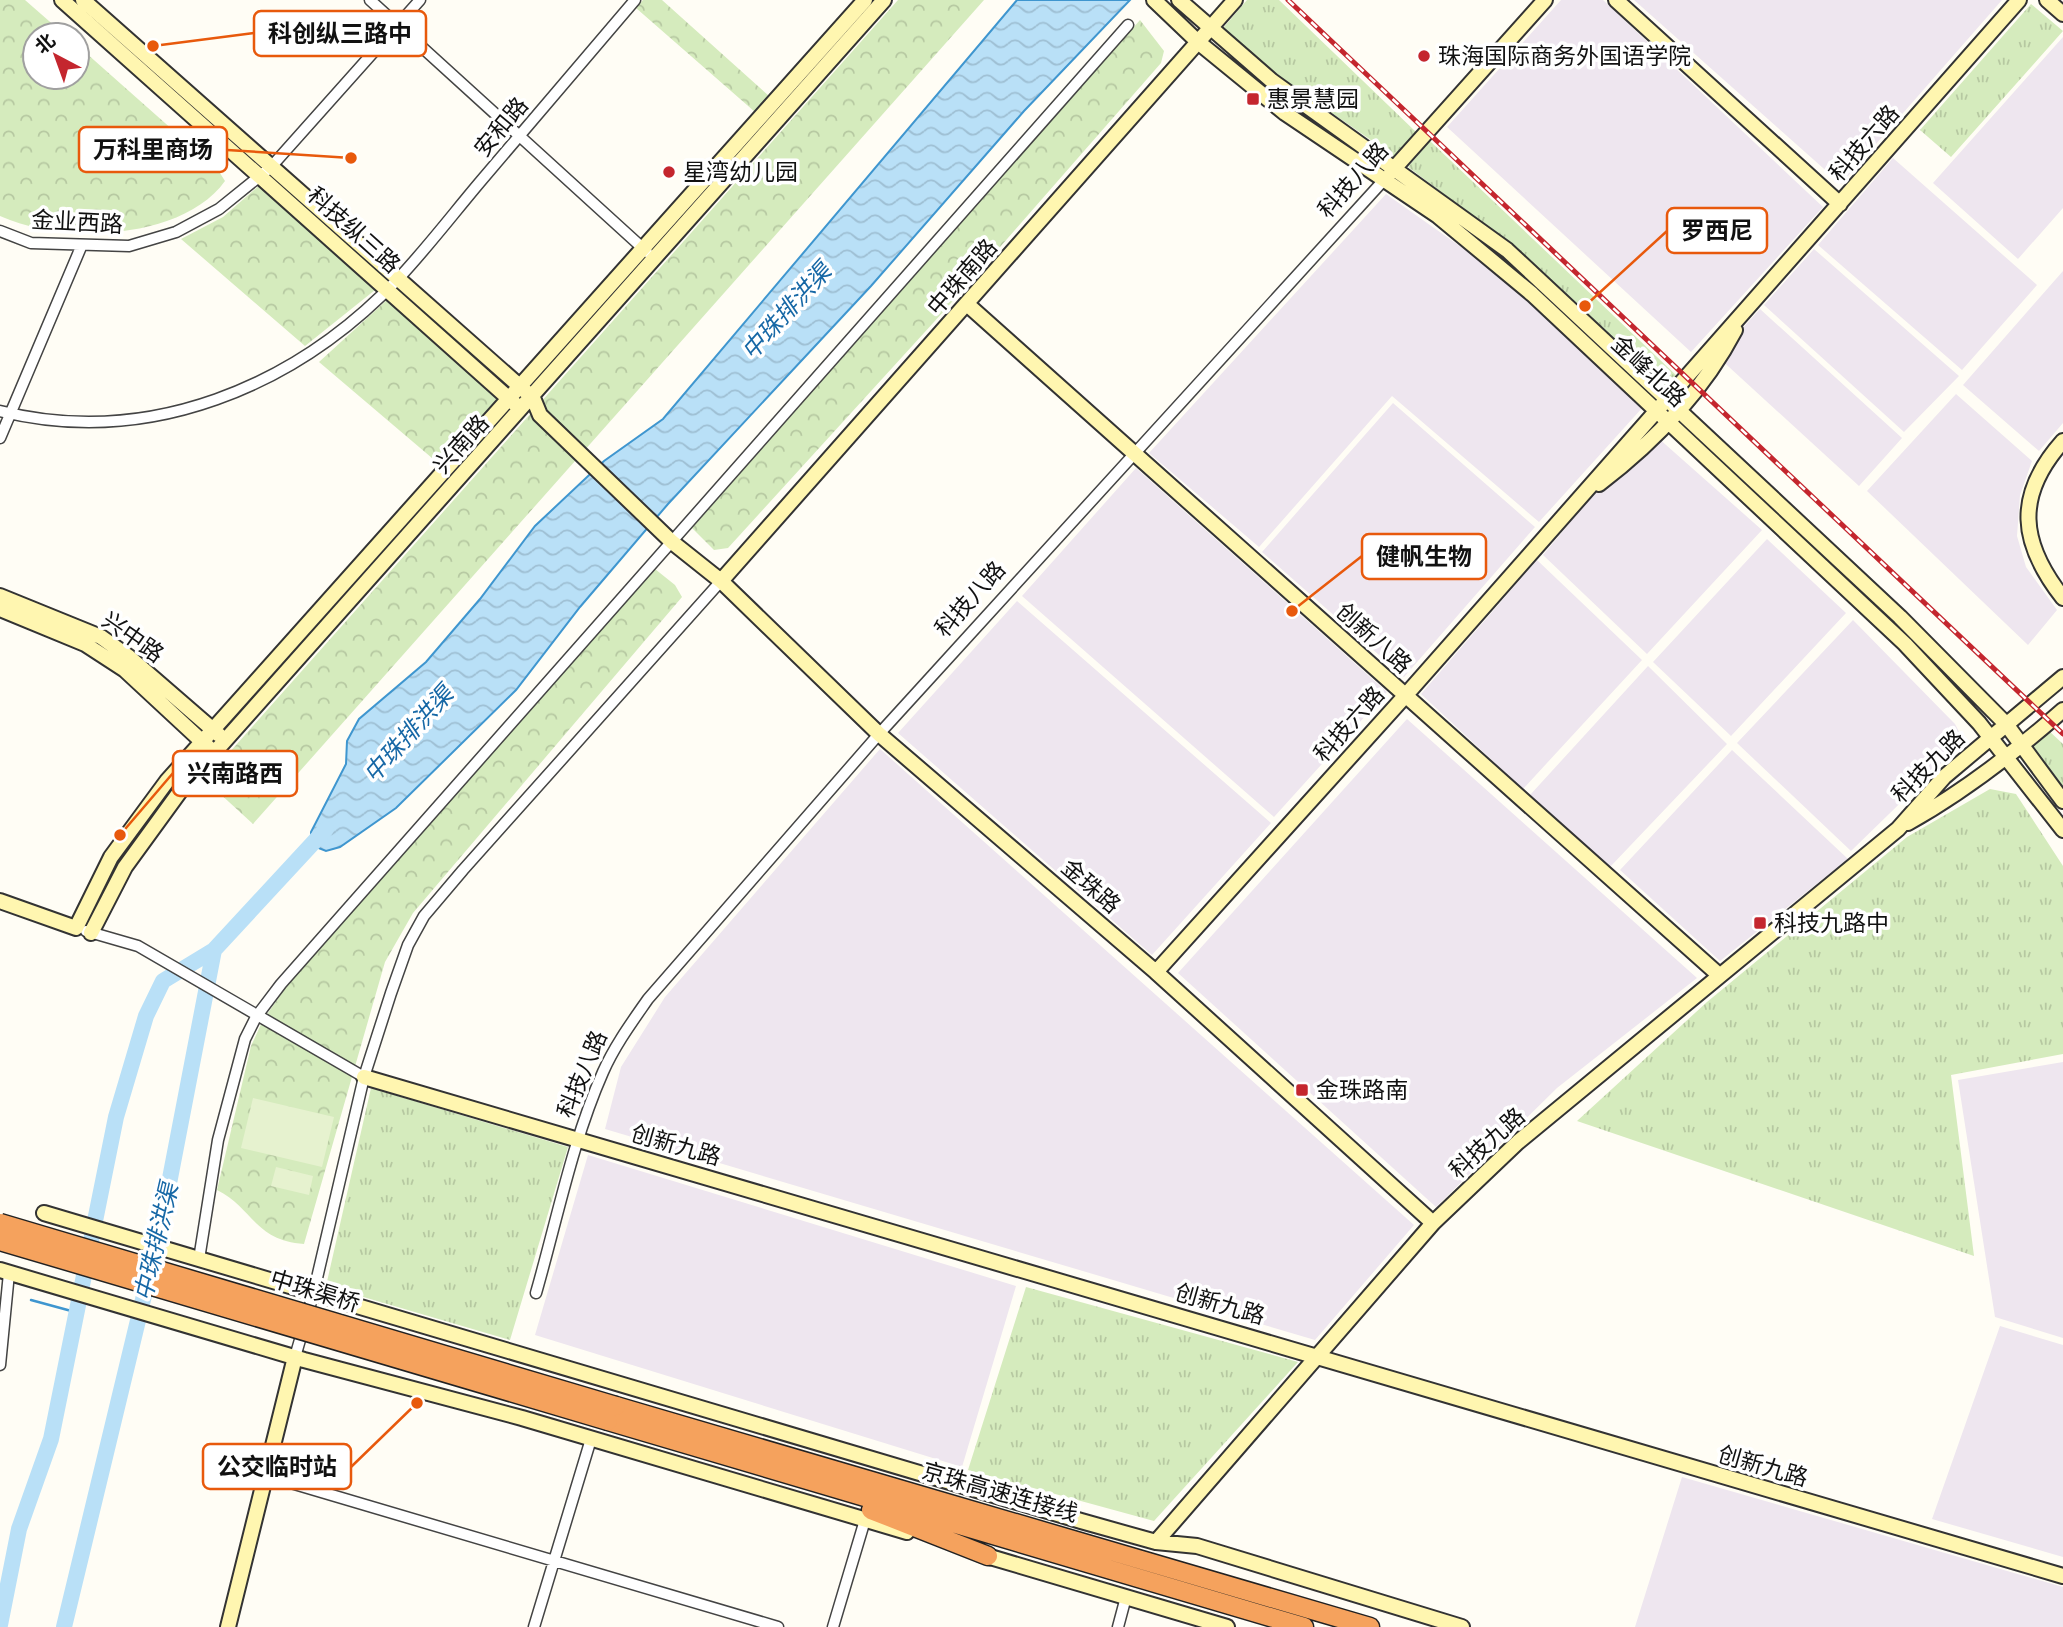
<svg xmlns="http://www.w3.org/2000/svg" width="2063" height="1627" viewBox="0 0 2063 1627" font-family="'Zilla Slab','Noto Sans SC',serif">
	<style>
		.industrial { fill: #eee6ef }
		.grass { fill: url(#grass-tufts) }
		.park { fill: url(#park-crowns) }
		.pitch { fill: #e6f2cf }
		.water { fill: url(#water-waves); stroke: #3f96cf; stroke-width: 2 }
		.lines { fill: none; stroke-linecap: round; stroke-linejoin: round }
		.stream { stroke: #3f96cf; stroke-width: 2.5 }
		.river { stroke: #b9e0f7; stroke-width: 16 }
		.street-casing { stroke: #444; stroke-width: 13 }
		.secondary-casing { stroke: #333; stroke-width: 18 }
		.highway-casing { stroke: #222; stroke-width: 21 }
		.street { stroke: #fff; stroke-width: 10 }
		.secondary { stroke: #fff6b0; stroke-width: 14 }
		.highway { stroke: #f5a25d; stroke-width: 18 }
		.rail-casing { stroke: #c4262e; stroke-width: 5 }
		.rail { stroke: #fff; stroke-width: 2.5; stroke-dasharray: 8; stroke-linecap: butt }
		.highway-bridge-casing { stroke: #222; stroke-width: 21; stroke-linecap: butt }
		.highway-bridge { stroke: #f5a25d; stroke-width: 18 }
		.poi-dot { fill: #c4262e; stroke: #fff; stroke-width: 2.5 }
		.labels { text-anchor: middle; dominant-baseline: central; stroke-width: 7; stroke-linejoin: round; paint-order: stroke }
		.poi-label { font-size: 23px; fill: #111; stroke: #fff; text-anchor: start }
		.street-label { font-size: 23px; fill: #111; stroke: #fff }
		.water-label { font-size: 24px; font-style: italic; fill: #1768a6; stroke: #fff }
		.leader { fill: none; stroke: #e8590c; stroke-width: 2.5 }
		.callout-dot { fill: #e8590c; stroke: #fff; stroke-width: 2.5 }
		.callout { fill: #fff; stroke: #e8590c; stroke-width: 2.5 }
		.callout-label { font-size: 24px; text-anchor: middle; font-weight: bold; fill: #111 }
	</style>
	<defs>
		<pattern id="grass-tufts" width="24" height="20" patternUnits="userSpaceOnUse" patternTransform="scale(1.75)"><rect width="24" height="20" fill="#d5ebbd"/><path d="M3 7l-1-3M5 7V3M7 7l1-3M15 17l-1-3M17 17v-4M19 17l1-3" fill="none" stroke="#b6c8a1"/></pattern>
		<pattern id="park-crowns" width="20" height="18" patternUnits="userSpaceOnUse" patternTransform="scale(1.75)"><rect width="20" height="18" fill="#d5ebbd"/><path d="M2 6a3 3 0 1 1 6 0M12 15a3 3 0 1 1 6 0" fill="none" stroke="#b6c8a1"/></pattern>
		<pattern id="water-waves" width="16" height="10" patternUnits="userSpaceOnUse" patternTransform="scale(1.75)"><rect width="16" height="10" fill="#b9e0f7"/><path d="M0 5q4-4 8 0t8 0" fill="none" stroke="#9ebfd3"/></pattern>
	</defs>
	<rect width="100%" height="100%" fill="#fffdf5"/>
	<path class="industrial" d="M1561,0H1603L1823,207L1691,352L1447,127Z
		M1634,0H2002L1841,184Z
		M2063,37V208L2018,259L1933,183Z
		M1893,158L2037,285L1962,370L1818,245Z
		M1386,194L1488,266L1643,407L1539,522L1392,396L1259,547L1149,453Z
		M1814,249L1959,376L1904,432L1764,305Z
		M2063,271V423L2039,451L1963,385Z
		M1760,309L1902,438L1859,486L1717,356Z
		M1956,394L2032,461L2020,495L2017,536L2026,567L2057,610L2028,645L1867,491Z
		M1393,403L1535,527L1404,677L1262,552Z
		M1648,429L1762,530L1647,654L1543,555Z
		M1136,468L1387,692L1274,817L1022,596Z
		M1767,539L1846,613L1731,736L1653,662Z
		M1537,560L1642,660L1523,789L1421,694Z
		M1017,601L1271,823L1152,955L898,733Z
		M1853,620L1955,724L1964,741L1851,851L1737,743Z
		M1648,666L1727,744L1610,867L1530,795Z
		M1407,719L1697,978L1557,1088L1436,1207L1178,973Z
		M880,749L1414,1225L1315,1340L605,1129L621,1067L665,997Z
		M1732,750L1848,859L1720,961L1620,870Z
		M2063,1062V1338L1995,1317L1958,1080Z
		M588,1155L1016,1286L962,1467L535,1335Z
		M2000,1326L2063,1345V1557L1932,1519Z
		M1682,1477L2063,1587V1627H1635Z"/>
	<path class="grass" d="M1247,0H1279L1416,132L1394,156L1274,73L1223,28Z
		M2031,4L2063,31L1951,157L1920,130Z
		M1430,141L1677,376L1667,388L1513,246L1408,167Z
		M2048,730L2063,744V792L2029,747Z
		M1990,789L2016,794L2063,866V1054L1951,1075L1974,1256L1577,1121L1707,1002L1907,837Z
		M371,1088L568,1147L510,1340L326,1286Z
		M1026,1287L1298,1362L1154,1521L968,1470Z"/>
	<path class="park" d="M0,0H25L65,35H35V77H77V45L218,170L225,181C182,241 61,244 0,216Z
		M643,0H662L769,96L755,112L636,8Z
		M898,0H984L253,824L205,780Z
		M1140,20L1164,51L1161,63L944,311L728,548L714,550L692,528Z
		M261,184L375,290L305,346L181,239L223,217Z
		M388,299L498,398L439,464L319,362Z
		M655,569L675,585L682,597L413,913L385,962L304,1244C255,1241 252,1207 217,1190L251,1046L263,1020L296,973Z"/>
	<path class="pitch" d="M253,1098L334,1117L322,1167L241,1148Z
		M276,1167L313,1176L309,1195L271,1186Z"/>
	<path class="water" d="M1017,0H1130L1024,111L871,286L668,504L580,607L516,690L396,808L340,847L326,851L311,845V832L346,764L347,741L359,719L426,662L480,599L535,526L604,461L663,419Z"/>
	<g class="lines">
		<path class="stream" d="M31,1300L75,1312"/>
		<path class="river" d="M0,1625L19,1529L51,1439L116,1117L146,1016L163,981L214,950
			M64,1627L161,1225L214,950L326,829"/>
		<defs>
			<path id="street" d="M370,0L647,252
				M0,231L31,243L129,246L176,232L219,209L271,167L420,0
				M0,411C149,448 295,387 398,279C427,248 453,214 480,182C532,121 583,61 635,0
				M0,438L81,247
				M86,931L138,946L364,1077
				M199,1259L218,1140L245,1039L256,1017L281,984L1128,25
				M536,1293C557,1220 572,1142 603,1072C615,1045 632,1022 648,999L879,734L1383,181
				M295,1357L313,1295L364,1077L391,993L408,945L424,916L463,870L721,581
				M0,1365L9,1273
				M274,1478L778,1627
				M534,1627L591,1439
				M833,1627L865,1520
				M1118,1627L1126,1597"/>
			<path id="secondary" d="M62,0L515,404
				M83,0L533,398L540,415L672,542L721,581L879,734L1156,972L1433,1223
				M1154,0L1198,42L1285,113L1438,216L1532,294L1905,644L1979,723L2063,830
				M1179,0L1272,81L1507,250L1900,617L2006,724L2063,801
				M1616,0L1840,204
				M2047,0L2063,14
				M1391,172L1545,0
				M968,305L1719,975
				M2063,441C2014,496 2020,543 2063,598
				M1599,484C1654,442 1702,393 1735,330
				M721,581L1235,0
				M0,596L101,637L129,657L219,735
				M0,609L85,644L125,670L209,748
				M1908,823C1965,791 2014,753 2063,710
				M0,901L76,928L111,857L167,781L865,0
				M91,933L125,867L181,790L884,0
				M1156,972L1405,696L2019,0
				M364,1077L2063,1576
				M44,1213L1081,1521L1156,1542L1197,1546L1462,1627
				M0,1270L304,1360L522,1418L907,1532
				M1156,1542L1433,1223L1518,1142L1898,829L1944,777L2063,677
				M980,1554L1227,1627
				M228,1627L295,1357"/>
			<path id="highway" d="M616,1406L1370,1627
				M608,1421L1304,1627
				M871,1510L988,1556"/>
		</defs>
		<use href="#street" class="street-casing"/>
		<use href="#secondary" class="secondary-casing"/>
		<use href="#highway" class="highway-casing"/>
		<use href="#street" class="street"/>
		<use href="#secondary" class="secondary"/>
		<use href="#highway" class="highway"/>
		<defs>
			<path id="rail" d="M1288,0L2063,734"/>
		</defs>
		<use href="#rail" class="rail-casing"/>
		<use href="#rail" class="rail"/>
		<defs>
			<path id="highway-bridge" d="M0,1223L616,1406
				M0,1241L608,1421"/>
		</defs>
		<use href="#highway-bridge" class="highway-bridge-casing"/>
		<use href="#highway-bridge" class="highway-bridge"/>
	</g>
	<g class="poi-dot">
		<circle cx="1424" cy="56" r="7"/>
		<rect x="1246" y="92" width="14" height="14" rx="3.5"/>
		<circle cx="669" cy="172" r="7"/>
		<rect x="1753" y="916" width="14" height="14" rx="3.5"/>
		<rect x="1295" y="1083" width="14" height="14" rx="3.5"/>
	</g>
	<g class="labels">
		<g class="poi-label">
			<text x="1438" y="56">珠海国际商务外国语学院</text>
			<text x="1267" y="99">惠景慧园</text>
			<text x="683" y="172">星湾幼儿园</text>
			<text x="1774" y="923">科技九路中</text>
			<text x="1316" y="1090">金珠路南</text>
		</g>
		<g class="street-label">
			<text transform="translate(501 127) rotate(-50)">安和路</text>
			<text transform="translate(1864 143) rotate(-49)">科技六路</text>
			<text transform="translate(1353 180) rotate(-48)">科技八路</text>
			<text transform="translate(77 222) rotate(3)">金业西路</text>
			<text transform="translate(354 230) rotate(42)">科技纵三路</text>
			<text transform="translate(962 277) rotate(-49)">中珠南路</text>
			<text transform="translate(1649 371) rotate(43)">金峰北路</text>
			<text transform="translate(461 444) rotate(-48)">兴南路</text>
			<text transform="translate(970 599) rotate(-48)">科技八路</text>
			<text transform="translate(133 637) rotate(35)">兴中路</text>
			<text transform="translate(1374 638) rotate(42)">创新八路</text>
			<text transform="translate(1349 724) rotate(-48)">科技六路</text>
			<text transform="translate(1928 766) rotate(-45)">科技九路</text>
			<text transform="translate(1091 886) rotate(41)">金珠路</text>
			<text transform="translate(582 1074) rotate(-67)">科技八路</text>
			<text transform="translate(1487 1143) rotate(-42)">科技九路</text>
			<text transform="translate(676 1145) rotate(16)">创新九路</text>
			<text transform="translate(315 1291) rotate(17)">中珠渠桥</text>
			<text transform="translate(1220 1304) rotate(16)">创新九路</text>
			<text transform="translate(1763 1466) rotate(16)">创新九路</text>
			<text transform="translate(1000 1492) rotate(16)">京珠高速连接线</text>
		</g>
		<g class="water-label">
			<text transform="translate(786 311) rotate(-48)">中珠排洪渠</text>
			<text transform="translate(408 734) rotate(-48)">中珠排洪渠</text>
			<text transform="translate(156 1242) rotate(-77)">中珠排洪渠</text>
		</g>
	</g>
	<path class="leader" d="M153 46L254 33M351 158L227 150M1585 306L1667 231M1292 611L1362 556M120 835L173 773M417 1403L351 1467"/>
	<g class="callout-dot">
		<circle cx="153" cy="46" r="7"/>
		<circle cx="351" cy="158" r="7"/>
		<circle cx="1585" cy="306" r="7"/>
		<circle cx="1292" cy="611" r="7"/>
		<circle cx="120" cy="835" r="7"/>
		<circle cx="417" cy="1403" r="7"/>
	</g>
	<g class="callout">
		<rect x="254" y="11" width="172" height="45" rx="7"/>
		<rect x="79" y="127" width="148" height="45" rx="7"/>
		<rect x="1667" y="208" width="100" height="45" rx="7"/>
		<rect x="1362" y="534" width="124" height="45" rx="7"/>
		<rect x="173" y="751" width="124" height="45" rx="7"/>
		<rect x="203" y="1444" width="148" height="45" rx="7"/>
	</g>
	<g class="callout-label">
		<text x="340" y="42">科创纵三路中</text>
		<text x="153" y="158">万科里商场</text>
		<text x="1717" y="239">罗西尼</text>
		<text x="1424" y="565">健帆生物</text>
		<text x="235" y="782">兴南路西</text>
		<text x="277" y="1475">公交临时站</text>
	</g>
	<g transform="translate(56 56) rotate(319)"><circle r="33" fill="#ffffff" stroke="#a0a0a0" stroke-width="2"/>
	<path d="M0-5L12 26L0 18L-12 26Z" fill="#c4262e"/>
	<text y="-10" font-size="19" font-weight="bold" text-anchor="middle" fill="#111111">北</text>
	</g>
</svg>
